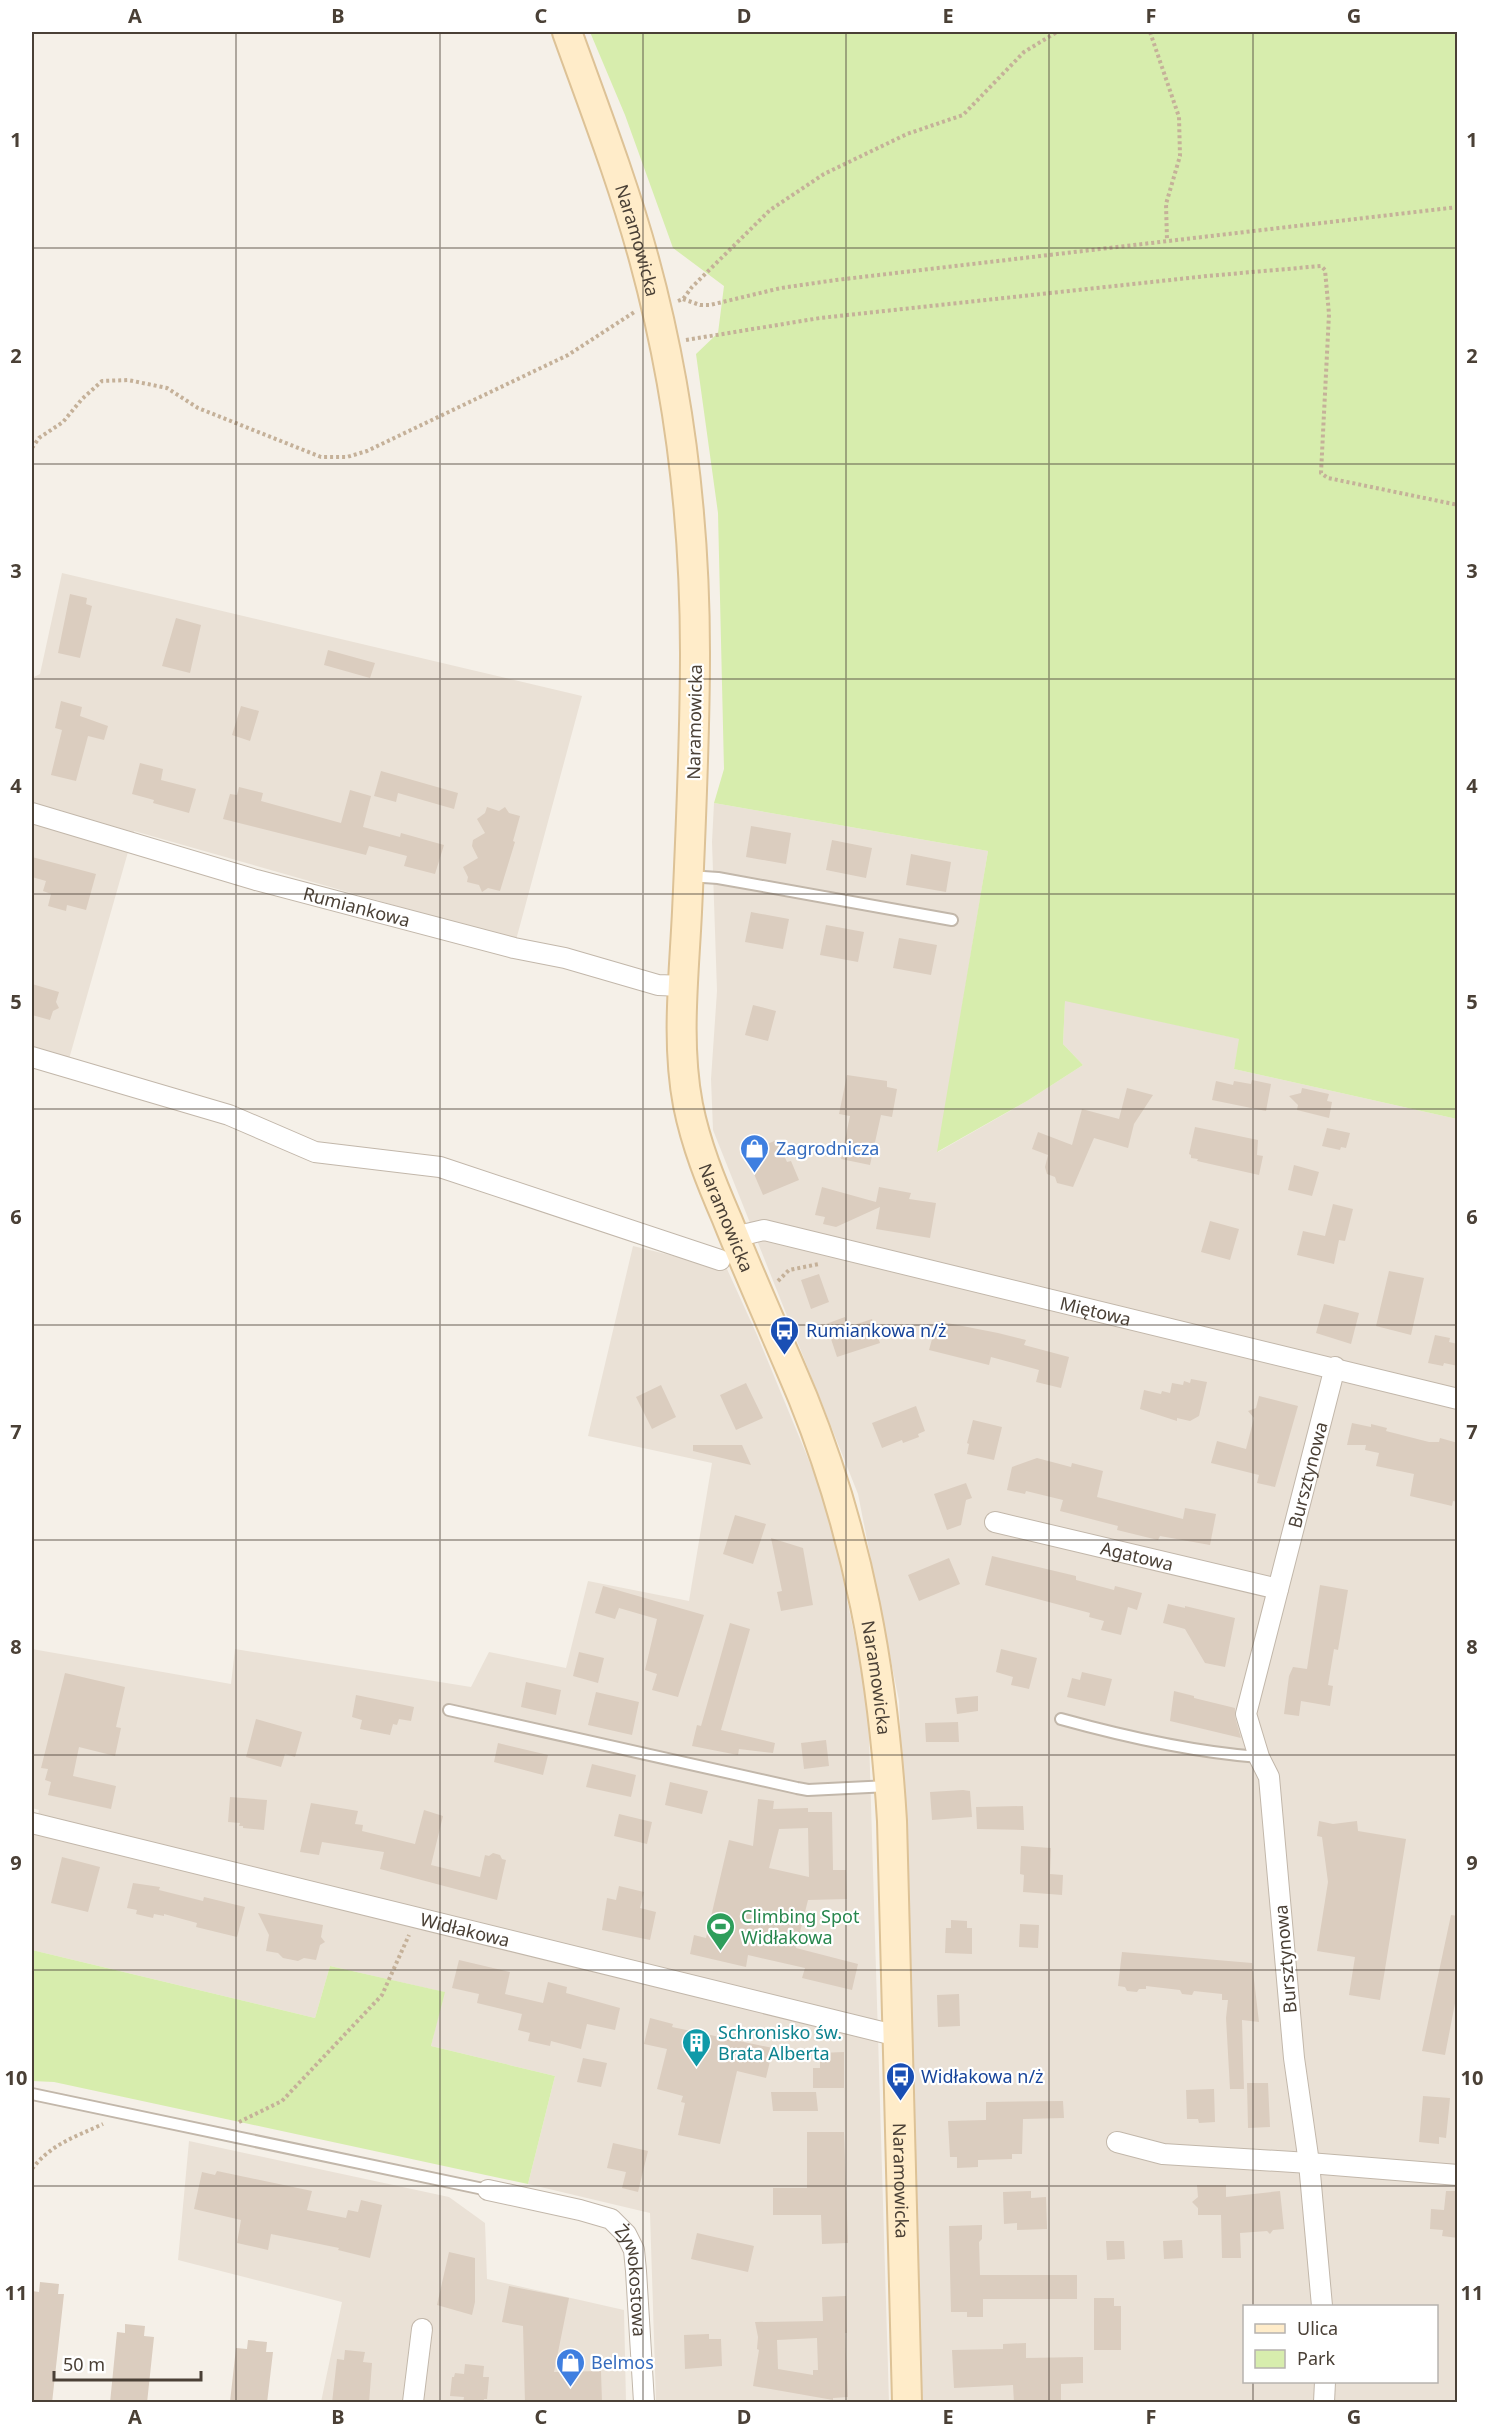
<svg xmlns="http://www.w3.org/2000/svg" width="1489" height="2434" viewBox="0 0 1489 2434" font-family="'Noto Sans',sans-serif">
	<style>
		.residential { fill: #eae1d6; fill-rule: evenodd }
		.green { fill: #d7edad }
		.building { fill: #dbcdbf; fill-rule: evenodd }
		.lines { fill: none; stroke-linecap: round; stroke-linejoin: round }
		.lane-casing { stroke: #c2b7aa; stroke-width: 14 }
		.street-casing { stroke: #c2b7aa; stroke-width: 22 }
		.secondary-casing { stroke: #ddc296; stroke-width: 32 }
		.path { stroke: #c5b199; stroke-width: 4; stroke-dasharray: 3 3; stroke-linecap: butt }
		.lane { stroke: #fff; stroke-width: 10 }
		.street { stroke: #fff; stroke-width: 20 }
		.secondary { stroke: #ffecc9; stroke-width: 28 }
		.grid { fill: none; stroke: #4a4036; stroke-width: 1.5; stroke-opacity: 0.55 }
		.labels { text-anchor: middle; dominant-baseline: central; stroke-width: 4.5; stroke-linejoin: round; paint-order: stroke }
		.street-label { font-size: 18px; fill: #4a4036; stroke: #fff }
		.shop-label { font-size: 18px; fill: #366cbe; stroke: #fff; text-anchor: start }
		.transit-label { font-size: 18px; fill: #164399; stroke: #fff; text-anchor: start }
		.leisure-label { font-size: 18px; fill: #27864d; stroke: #fff; text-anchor: start }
		.culture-label { font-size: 18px; fill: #0d838f; stroke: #fff; text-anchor: start }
		.neatline { fill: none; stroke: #4a4036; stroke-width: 2 }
		.grid-label { font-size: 20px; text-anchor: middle; font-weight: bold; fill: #4a4036 }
	</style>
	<rect width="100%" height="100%" fill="#f5f0e8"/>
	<path class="residential" d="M62,573L582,696L516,940L134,831L65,1073L32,1065V678L40,674Z
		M714,803L988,851L938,1152L1027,1101L1083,1065L1063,1044L1065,1000L1240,1039L1234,1069L1457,1119V2402H922L912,2032L899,1701L858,1494L713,1130L711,1079L717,991L712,842ZM1244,2306H1436V2382H1244Z
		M633,1246L727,1269L757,1335L829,1509L868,1704L889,2402H656L650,2213L528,2184L555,2076L431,2046L444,1992L330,1966L315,2018L32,1950V1841L39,1810L32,1808V1649L231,1684L235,1649L471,1687L489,1652L566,1668L588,1581L689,1601L712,1463L588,1436Z
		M189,2141L449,2197L485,2223L487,2279L624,2310L626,2402H321L342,2302L178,2260Z"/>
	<path class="green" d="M590,32H1457V1119L1234,1069L1239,1039L1065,1001L1063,1044L1083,1065L1027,1101L937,1152L988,851L714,803L724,769L718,513L696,354L718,333L724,286L673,248L625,115Z
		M32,1950L315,2018L330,1966L445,1992L431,2046L555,2076L528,2184L54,2082L32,2081Z"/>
	<path class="building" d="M70,594L87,598L86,604L92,606L80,658L58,653Z
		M176,618L201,625L190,673L162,666Z
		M328,650L375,663L370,678L324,665Z
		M61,701L82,707L80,716L108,726L104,740L88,736L76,781L51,775L62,730L55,728Z
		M241,706L259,711L250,741L232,735Z
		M140,763L163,769L161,780L196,789L189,813L153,803L154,800L132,794Z
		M381,771L458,793L454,809L398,793L396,802L374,796Z
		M239,787L263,793L261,801L341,823L350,790L371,796L363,827L400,837L401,833L444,845L435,874L404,866L407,856L369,846L366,855L223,819L230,794L237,795Z
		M487,807L499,811L505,807L509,813L520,816L513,841L515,842L500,891L488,888L482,892L479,885L467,882L468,877L463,867L478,858L472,846L473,840L485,833L477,819L485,813Z
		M751,826L791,833L786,864L746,857Z
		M832,840L872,848L866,878L826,870Z
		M911,854L951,862L946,892L906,885Z
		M32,857L96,874L86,910L67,905L66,911L48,906L51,894L43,891L46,881L32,877Z
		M751,912L789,919L783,949L745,942Z
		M826,925L864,932L858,962L820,955Z
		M899,938L937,945L931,975L893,968Z
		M32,984L59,992L56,1002L59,1008L53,1011L50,1020L32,1015Z
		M753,1005L776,1011L768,1041L745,1035Z
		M847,1075L887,1081V1087L897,1089L892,1117L881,1115L870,1165L841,1159L850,1116L839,1114Z
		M1252,1080L1271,1084L1266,1111L1212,1100L1216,1081L1233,1085L1234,1081L1251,1084Z
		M1127,1088L1153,1095L1134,1124L1128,1148L1094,1138L1073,1187L1057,1183L1055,1177L1047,1174L1045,1167L1048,1155L1032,1149L1038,1132L1072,1145L1082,1109L1119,1119Z
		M1302,1088L1329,1094L1327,1101L1332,1102L1329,1118L1297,1110L1298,1105L1289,1096L1301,1093Z
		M1195,1127L1258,1140L1257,1155L1263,1156L1259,1175L1197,1161L1198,1159L1191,1158V1155L1189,1154Z
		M1327,1128L1350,1133L1346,1148L1341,1147L1340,1150L1322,1146Z
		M777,1140L787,1162L791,1161L799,1180L763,1195L745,1153Z
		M1294,1165L1319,1172L1312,1196L1288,1190Z
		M822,1187L876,1202L879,1187L911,1193L909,1199L936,1203L930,1238L876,1229L880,1207L836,1227L823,1224L825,1217L815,1215Z
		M1333,1204L1353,1209L1345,1241L1339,1240L1334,1264L1297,1255L1303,1231L1325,1236Z
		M1210,1221L1239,1229L1230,1260L1201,1252Z
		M1389,1271L1424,1278L1411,1335L1376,1326Z
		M819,1274L829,1302L811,1309L801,1280Z
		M1324,1304L1359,1313L1351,1344L1316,1333Z
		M845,1317L848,1327L872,1319L880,1343L837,1357L826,1324Z
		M937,1321L998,1333L1026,1340L1024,1345L1069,1357L1061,1388L1036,1382L1039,1370L991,1357L989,1365L929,1350Z
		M1435,1335L1450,1338L1449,1342L1458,1344V1366L1444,1363L1443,1366L1428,1363Z
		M1191,1379L1207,1382L1199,1416L1190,1421L1177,1418V1421L1140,1409L1144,1390L1161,1394L1162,1391L1170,1393L1172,1383L1183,1385L1184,1381L1190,1383Z
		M746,1383L763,1418L736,1430L720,1395Z
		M661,1385L676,1417L652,1429L636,1397Z
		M1259,1396L1298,1406L1275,1487L1257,1483L1259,1475L1211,1463L1217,1441L1246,1449L1254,1418L1248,1411L1256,1408Z
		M916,1406L925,1431L918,1434L919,1437L903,1443L902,1440L882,1448L872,1423Z
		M973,1420L1002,1427L994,1460L967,1454L969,1444L967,1443Z
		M1352,1423L1371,1427V1424L1387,1428L1386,1431L1429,1442H1439L1440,1438L1458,1443V1502L1453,1501L1452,1506L1410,1496L1414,1474L1376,1466L1379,1453L1365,1450L1366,1445H1347Z
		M693,1445H742L751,1465L693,1451Z
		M1037,1458L1071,1467L1072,1463L1103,1471L1097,1497L1183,1519L1185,1508L1216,1514L1210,1545L1160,1536L1158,1540L1117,1530L1118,1526L1060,1511L1063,1500L1026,1491L1025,1494L1007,1490L1012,1467Z
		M966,1483L972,1498L966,1500L961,1525L947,1530L934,1494Z
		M735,1515L766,1524L753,1564L723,1554Z
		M771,1538L803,1548L813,1605L781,1611L777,1592L782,1591Z
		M992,1556L1076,1576V1580L1114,1590L1115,1586L1142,1593L1137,1610L1128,1607L1121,1635L1101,1630L1104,1621L1089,1617L1090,1613L985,1585Z
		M949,1558L960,1584L919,1601L908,1575Z
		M1320,1585L1348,1590L1338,1650L1334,1649L1328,1685L1333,1686L1330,1706L1301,1701L1299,1716L1284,1714L1289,1676L1293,1667L1307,1669Z
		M603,1586L704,1615L678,1697L652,1690L657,1674L645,1670L657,1619L619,1608L615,1619L595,1613Z
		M1168,1604L1185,1608V1606L1235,1618L1225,1667L1205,1663L1185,1629L1163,1623Z
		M730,1623L750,1629L721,1730L775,1743L773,1753L739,1749L738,1755L692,1746L697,1725L701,1726Z
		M1001,1649L1037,1658L1029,1689L1011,1685L1013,1677L996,1672Z
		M579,1652L604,1658L598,1683L573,1676Z
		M1082,1672L1112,1679L1105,1706L1067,1697L1072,1678L1080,1680Z
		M65,1673L125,1687L116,1727L121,1728L115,1756L79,1747L73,1776L116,1786L111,1809L48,1795L51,1782L45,1780L48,1769L41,1768Z
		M526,1682L561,1690L556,1715L521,1707Z
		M1174,1691L1194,1696V1698L1235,1708V1717L1241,1738L1170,1721Z
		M596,1692L639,1702L632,1735L588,1725Z
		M356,1695L414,1707L411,1721L399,1719L397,1725L393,1724L390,1735L360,1729L362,1720L352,1717Z
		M978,1696V1711L957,1714L955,1698Z
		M256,1719L302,1732L295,1757L285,1754L281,1767L246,1757Z
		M958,1722L959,1742H926L925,1723Z
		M826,1740L829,1766L804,1769L801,1743Z
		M498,1743L548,1755L543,1775L494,1762Z
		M592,1764L636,1775L631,1797L586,1787Z
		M670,1782L708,1791L702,1814L665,1805Z
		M963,1790L970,1791L972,1817L932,1820L930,1792Z
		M230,1797L267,1800L264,1830L243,1828V1826H239L240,1823L228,1822Z
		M758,1799L774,1801L773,1809L808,1808V1812H832L833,1870H846L847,1899L808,1900L796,1948L858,1964L852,1990L802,1978L805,1968L748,1955L746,1967L690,1954L694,1935L706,1938L729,1840L753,1846ZM808,1828L809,1877L769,1868L779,1829Z
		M311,1803L358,1811L355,1824L363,1825L362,1831L415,1844L424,1810L443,1816L431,1865L480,1877L485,1855L489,1856L493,1853L500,1855L502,1859L506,1860L497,1900L380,1869L384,1852L322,1842L319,1855L300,1852Z
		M1023,1806L1024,1830L977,1829L976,1807Z
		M619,1814L652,1822L647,1844L614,1836Z
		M1319,1821L1333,1824L1357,1821L1358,1831L1406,1839L1380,2000L1349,1995L1355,1957L1317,1951L1328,1882L1322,1837L1317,1836Z
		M1021,1846L1051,1848L1050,1874L1063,1875L1062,1895L1023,1892L1024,1875L1020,1874Z
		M62,1857L100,1867L88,1912L51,1903Z
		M133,1883L160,1887L159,1890L203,1901L204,1897L245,1907L237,1937L196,1927L197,1923L164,1914V1916L154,1914L153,1918L136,1914L137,1910L127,1908Z
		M619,1886L644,1892L640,1908L656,1912L650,1940L602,1930L607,1898L616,1900Z
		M258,1913L323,1925L321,1937L325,1942L320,1945L316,1960L304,1958L298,1961L283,1958L278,1953L266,1951L269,1935Z
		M1451,1915L1458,1916V1988L1445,2055L1422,2051Z
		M951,1920L967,1921V1928H972V1954L945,1953L946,1928H951Z
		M1020,1924L1039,1925L1038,1948L1019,1947Z
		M1122,1952L1252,1963L1259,2022L1242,2020L1244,2089H1230L1226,2018L1228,2000H1222V1994L1194,1991L1192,1995L1182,1994L1180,1990L1146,1986V1989H1139L1137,1992L1127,1991L1125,1987L1118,1986Z
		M459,1960L510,1972L505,1994L543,2003L548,1982L567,1987L566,1993L620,2008L615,2030L587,2024L581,2049L551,2041L550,2046L528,2041L530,2033L518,2030L522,2014L477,2003L479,1994L452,1988Z
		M959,1994L960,2026L938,2027L937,1995Z
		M650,2018L673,2024L672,2027L773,2048L766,2078L737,2071L720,2144L678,2135L685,2103L681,2102L683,2096L657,2089L667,2049L644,2044Z
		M844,2052V2088H813V2068H820V2053Z
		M583,2058L607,2063L601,2087L577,2082Z
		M1247,2083H1268L1270,2127L1248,2128Z
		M1214,2089L1215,2122L1199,2123L1198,2119H1187L1186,2090Z
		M771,2092H816L818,2111H773Z
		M1423,2096L1450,2098L1446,2138L1439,2137V2144L1419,2142Z
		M1063,2101L1064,2118L1023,2119L1022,2154H1012V2159L978,2160V2167L957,2168V2157H950L948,2121L986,2120V2102Z
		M807,2132H844L848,2243L822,2244L821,2215H773V2188H807Z
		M613,2143L648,2151L638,2192L622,2188L626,2172L607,2168Z
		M217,2171L312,2191L307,2210L346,2218L348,2210L358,2212L361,2200L382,2205L370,2258L338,2250L339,2248L271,2234L268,2250L237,2243L241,2220L194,2209L202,2172L215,2175Z
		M1197,2185H1226V2197L1280,2191L1284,2229L1273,2230L1270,2234L1267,2231L1240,2233L1241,2258H1222L1221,2215H1198V2208L1192,2202L1198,2197Z
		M1031,2191V2198L1046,2197L1047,2229L1017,2230V2223L1004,2224L1003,2192Z
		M1446,2191H1458V2238L1442,2236L1443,2230L1430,2229L1431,2209L1444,2210Z
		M982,2225V2239L979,2242L980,2275H1077V2299H983V2317H967V2312H951L949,2226Z
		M697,2233L754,2246L748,2272L691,2259Z
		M1182,2240L1183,2258L1164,2259L1163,2241Z
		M1106,2241H1124L1125,2259L1107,2260Z
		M449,2252L475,2258V2302L472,2315L437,2305Z
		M40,2282L59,2284L58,2294H64L52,2403H32V2291L39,2292Z
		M509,2286L569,2298L554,2372L601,2371L602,2403H525L523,2326L502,2322Z
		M846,2296L847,2333H845L848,2397L833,2398V2400L753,2386L759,2350L757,2349L758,2337L755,2322L823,2321L822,2297ZM817,2338L818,2370H813V2375L778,2369L777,2340Z
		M1094,2298H1114V2306H1121V2350H1094Z
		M125,2324L145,2326L144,2336L154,2337L147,2403H110L117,2332L125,2333Z
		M709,2334V2339H721L722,2366L685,2369L684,2335Z
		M248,2340L267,2342L266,2352H273L267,2403L230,2402L236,2348L247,2349Z
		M1026,2343V2358L1083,2357V2383L1061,2384V2403H1014L1013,2385L954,2388L952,2350L1003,2349V2344Z
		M345,2350L365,2352L363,2362L372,2363L369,2403H332L337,2359L344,2360Z
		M465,2364L484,2366L483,2377H489L487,2399H484L483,2403H463L464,2397L450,2396L452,2377H454L455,2373L464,2374Z"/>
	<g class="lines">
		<defs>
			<path id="lane" d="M689,876L718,878L952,920
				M449,1710L797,1788L808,1790L889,1786
				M1061,1719C1126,1737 1192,1752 1259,1757
				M32,2094L488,2190"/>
			<g id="street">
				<path id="s1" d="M32,813L256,880L514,948L565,958L658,985L683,986"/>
				<path d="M32,1057L229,1115L315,1152L440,1167L720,1260"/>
				<path id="s2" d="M734,1237L764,1230L1458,1399"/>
				<path id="s3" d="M995,1522L1278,1589"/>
				<path id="s4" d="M32,1823L898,2036"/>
				<path d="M1117,2142L1163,2154L1309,2163L1458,2175"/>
				<path id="s5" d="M488,2190L580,2210L611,2219L626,2234L634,2250L636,2271L644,2402"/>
				<path id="s6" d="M1322,2306L1309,2163L1294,2058L1269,1777L1259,1757L1246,1714L1335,1367"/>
				<path d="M413,2402L422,2329"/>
				<path d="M1324,2402L1325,2382"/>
			</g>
			<g id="secondary">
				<path id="s7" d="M567,32C594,107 623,182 644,259C679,387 695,520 695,653C695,739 691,825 687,912C684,976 676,1042 688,1105C696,1145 711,1182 727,1219C751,1279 778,1338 803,1398C859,1537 883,1672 892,1821L907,2402"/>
			</g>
		</defs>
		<use href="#lane" class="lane-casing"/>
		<use href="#street" class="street-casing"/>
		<use href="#secondary" class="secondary-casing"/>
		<path class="path" d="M1150,32L1179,117L1180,156L1166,204L1167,240
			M683,299L700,305H710L781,288L836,280L1458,207
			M678,301L683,299L692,287L770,210L824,174L907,134L963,115L1024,52L1057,32
			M686,340L820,318L1207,276L1321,266L1325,270L1329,314L1321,473L1328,478L1458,505
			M32,448L39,438L63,422L82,399L102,381L128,380L167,388L198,408L321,457H347L367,451L568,355L636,311
			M778,1281L789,1270L819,1264
			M239,2122L282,2101L382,1995L409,1935
			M32,2169C51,2144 75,2137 103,2124"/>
		<use href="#lane" class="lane"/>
		<use href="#street" class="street"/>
		<use href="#secondary" class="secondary"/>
	</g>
	<path class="grid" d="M236,32V2402M440,32V2402M643,32V2402M846,32V2402M1049,32V2402M1253,32V2306M32,248H1458M32,464H1458M32,679H1458M32,894H1458M32,1109H1458M32,1325H1458M32,1540H1458M32,1755H1458M32,1970H1458M32,2186H1458M1253,2382V2402"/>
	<defs>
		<symbol id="shop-pin" viewBox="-11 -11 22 30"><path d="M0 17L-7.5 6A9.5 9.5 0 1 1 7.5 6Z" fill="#3f7fe0" stroke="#fff"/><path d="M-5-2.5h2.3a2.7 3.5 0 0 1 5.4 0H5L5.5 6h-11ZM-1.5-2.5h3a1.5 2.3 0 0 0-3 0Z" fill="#fff"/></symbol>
		<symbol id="bus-pin" viewBox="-11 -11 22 30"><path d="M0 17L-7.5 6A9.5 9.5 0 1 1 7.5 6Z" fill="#1a4fb4" stroke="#fff"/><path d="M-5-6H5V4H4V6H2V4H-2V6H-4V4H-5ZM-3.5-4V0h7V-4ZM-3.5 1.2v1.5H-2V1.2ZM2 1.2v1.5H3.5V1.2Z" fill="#fff"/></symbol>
		<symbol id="stadium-pin" viewBox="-11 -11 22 30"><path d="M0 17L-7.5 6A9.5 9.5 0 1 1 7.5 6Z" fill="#2e9e5b" stroke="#fff"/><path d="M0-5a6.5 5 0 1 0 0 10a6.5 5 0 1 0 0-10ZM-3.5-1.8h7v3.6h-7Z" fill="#fff"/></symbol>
		<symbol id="building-pin" viewBox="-11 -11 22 30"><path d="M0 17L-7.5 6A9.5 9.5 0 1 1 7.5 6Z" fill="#0f9aa8" stroke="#fff"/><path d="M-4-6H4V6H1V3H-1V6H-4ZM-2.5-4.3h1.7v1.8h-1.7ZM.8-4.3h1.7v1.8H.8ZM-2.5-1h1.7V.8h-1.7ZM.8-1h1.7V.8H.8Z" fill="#fff"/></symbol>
	</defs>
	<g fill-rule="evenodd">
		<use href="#shop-pin" x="738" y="1132" width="33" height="45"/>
		<use href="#bus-pin" x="768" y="1314" width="33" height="45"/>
		<use href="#stadium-pin" x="704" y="1910" width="33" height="45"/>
		<use href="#building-pin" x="680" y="2026" width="33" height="45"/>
		<use href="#bus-pin" x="884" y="2060" width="33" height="45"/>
		<use href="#shop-pin" x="554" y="2346" width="33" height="45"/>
	</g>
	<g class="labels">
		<g class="street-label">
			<text stroke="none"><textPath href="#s7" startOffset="220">Naramowicka</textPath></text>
			<text transform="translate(694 722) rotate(-89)">Naramowicka</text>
			<text stroke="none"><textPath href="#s1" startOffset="338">Rumiankowa</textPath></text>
			<text stroke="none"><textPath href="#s7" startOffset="1210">Naramowicka</textPath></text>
			<text stroke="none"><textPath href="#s2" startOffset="372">Miętowa</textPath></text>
			<text stroke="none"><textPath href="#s6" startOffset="846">Bursztynowa</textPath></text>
			<text stroke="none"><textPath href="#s3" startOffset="146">Agatowa</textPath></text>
			<text stroke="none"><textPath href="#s7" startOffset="1696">Naramowicka</textPath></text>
			<text stroke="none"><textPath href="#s4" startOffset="446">Widłakowa</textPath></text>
			<text transform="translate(1285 1959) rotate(-95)">Bursztynowa</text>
			<text stroke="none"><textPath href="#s7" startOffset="2200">Naramowicka</textPath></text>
			<text stroke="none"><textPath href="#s5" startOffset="195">Żywokostowa</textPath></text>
		</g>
		<g class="shop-label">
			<text x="776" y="1148">Zagrodnicza</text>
			<text x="591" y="2362">Belmos</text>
		</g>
		<g class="transit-label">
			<text x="806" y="1330">Rumiankowa n/ż</text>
			<text x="921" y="2076">Widłakowa n/ż</text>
		</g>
		<g class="leisure-label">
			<text x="741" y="1916">Climbing Spot<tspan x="741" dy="21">Widłakowa</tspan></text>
		</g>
		<g class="culture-label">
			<text x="718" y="2032">Schronisko św.<tspan x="718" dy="21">Brata Alberta</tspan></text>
		</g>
	</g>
	<rect width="1489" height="2434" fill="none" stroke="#ffffff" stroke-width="66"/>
	<rect x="1243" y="2305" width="195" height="78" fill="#ffffff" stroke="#b7b3af" stroke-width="1.5"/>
	<rect x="1255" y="2324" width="30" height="9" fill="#ffecc9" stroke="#b7b3af" stroke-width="1.5"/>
	<text x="1297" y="2335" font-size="18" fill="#4a4036">Ulica</text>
	<rect x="1255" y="2350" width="30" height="18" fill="#d7edad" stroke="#b7b3af" stroke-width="1.5"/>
	<text x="1297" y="2365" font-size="18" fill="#4a4036">Park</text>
	<path d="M54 2371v9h147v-9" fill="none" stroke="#4a4036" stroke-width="3"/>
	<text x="63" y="2371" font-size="18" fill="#4a4036" stroke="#ffffff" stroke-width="4.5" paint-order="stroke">50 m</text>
	<rect x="33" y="33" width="1423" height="2368" class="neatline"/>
	<g class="grid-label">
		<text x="135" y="23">A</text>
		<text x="338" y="23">B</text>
		<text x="541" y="23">C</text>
		<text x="744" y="23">D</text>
		<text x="948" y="23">E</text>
		<text x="1151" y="23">F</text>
		<text x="1354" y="23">G</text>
		<text x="16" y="147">1</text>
		<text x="1472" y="147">1</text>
		<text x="16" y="363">2</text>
		<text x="1472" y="363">2</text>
		<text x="16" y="578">3</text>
		<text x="1472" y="578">3</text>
		<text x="16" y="793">4</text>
		<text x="1472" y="793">4</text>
		<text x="16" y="1009">5</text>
		<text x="1472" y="1009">5</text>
		<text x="16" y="1224">6</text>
		<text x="1472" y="1224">6</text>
		<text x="16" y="1439">7</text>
		<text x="1472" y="1439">7</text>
		<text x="16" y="1654">8</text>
		<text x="1472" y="1654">8</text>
		<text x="16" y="1870">9</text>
		<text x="1472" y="1870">9</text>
		<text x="16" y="2085">10</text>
		<text x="1472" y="2085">10</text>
		<text x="16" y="2300">11</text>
		<text x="1472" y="2300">11</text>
		<text x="135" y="2424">A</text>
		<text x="338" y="2424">B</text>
		<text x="541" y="2424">C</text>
		<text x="744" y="2424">D</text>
		<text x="948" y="2424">E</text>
		<text x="1151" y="2424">F</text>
		<text x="1354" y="2424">G</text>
	</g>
</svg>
